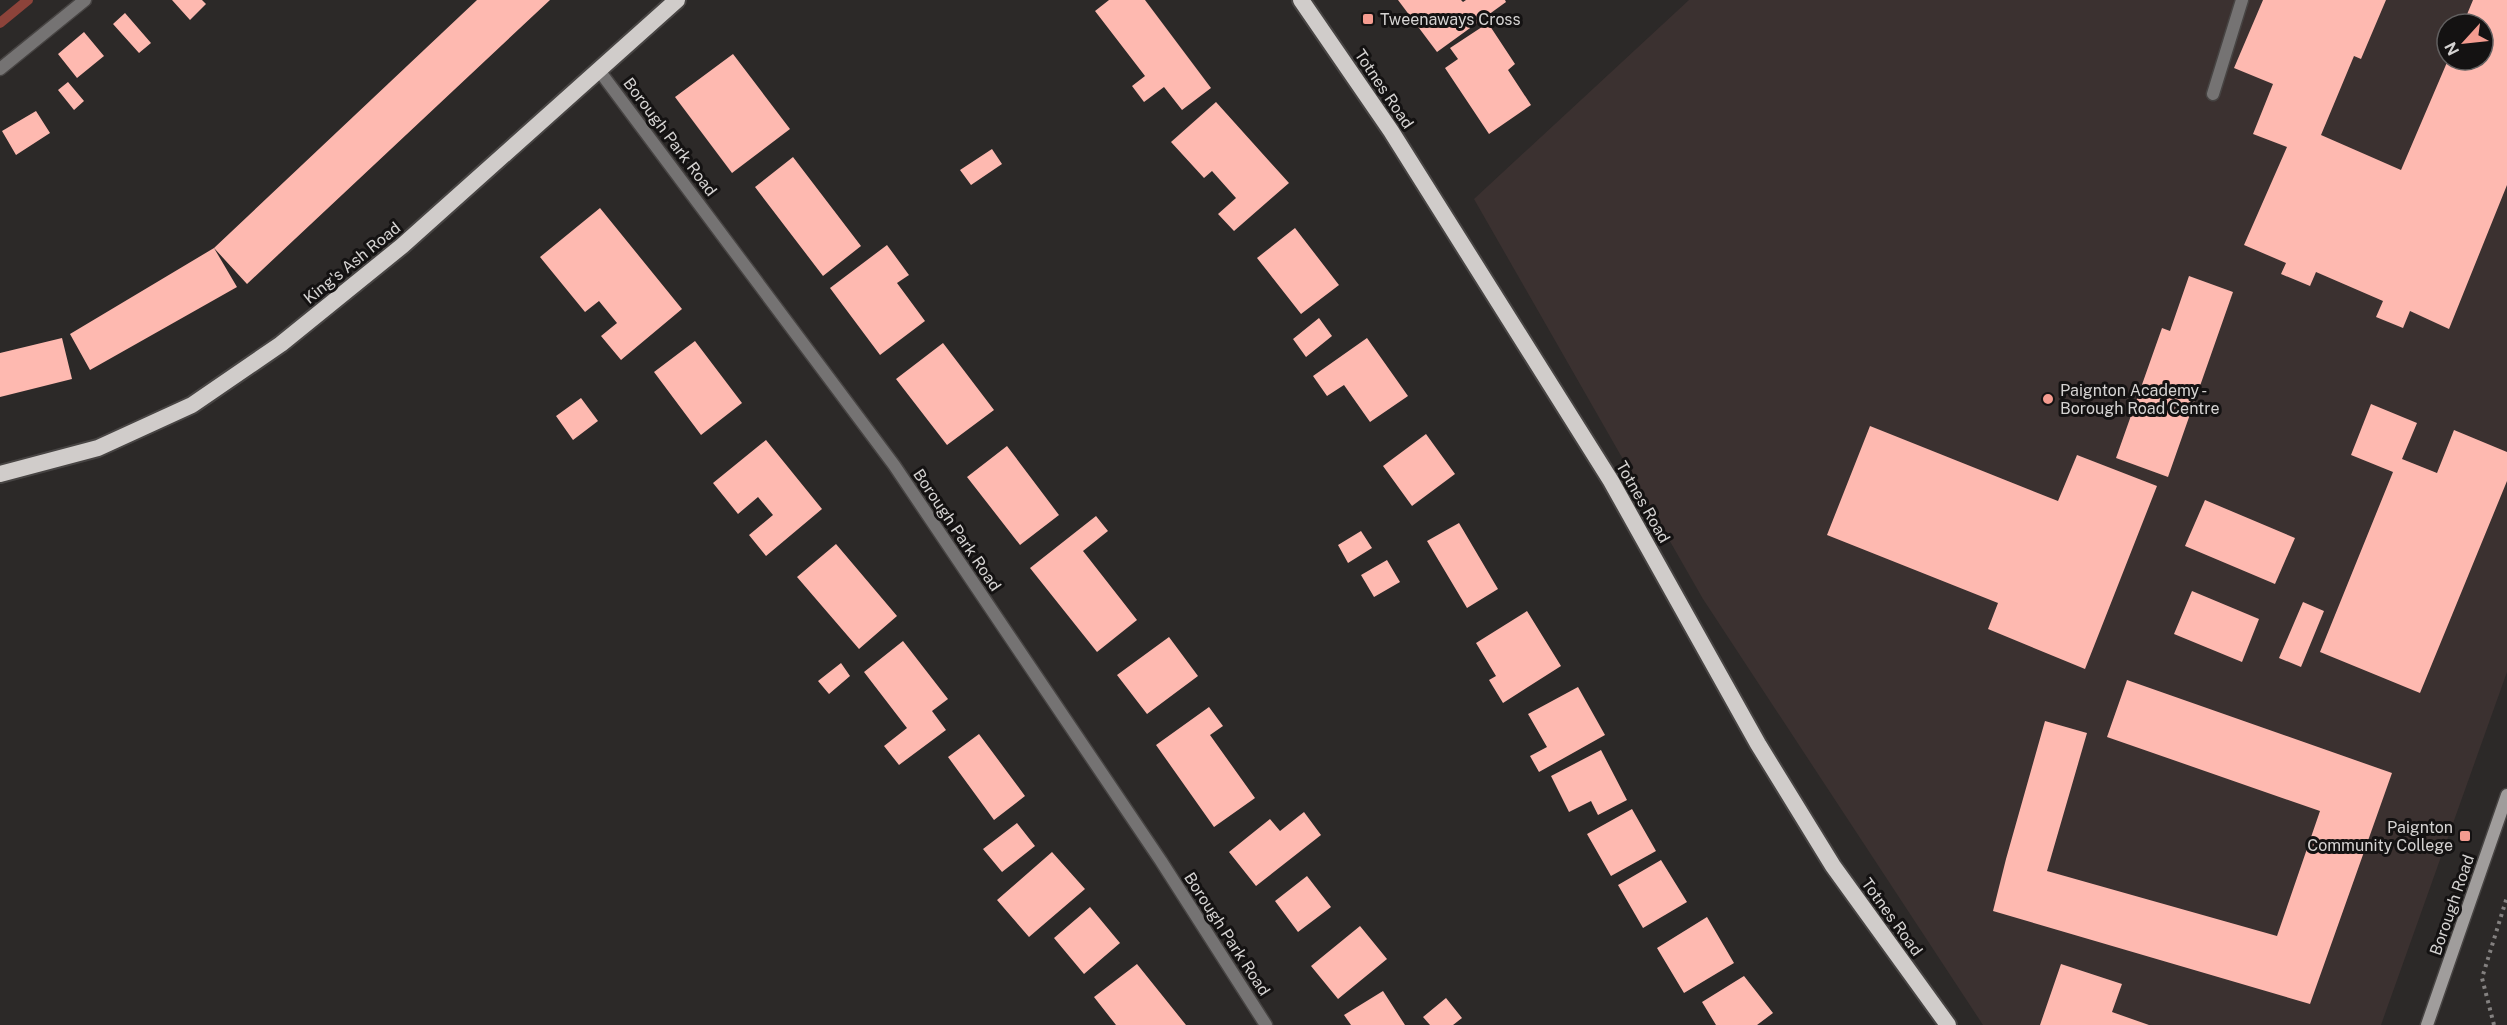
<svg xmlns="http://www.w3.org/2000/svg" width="2507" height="1025" viewBox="0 0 2507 1025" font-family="'Public Sans',sans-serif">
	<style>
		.built { fill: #3b3130; fill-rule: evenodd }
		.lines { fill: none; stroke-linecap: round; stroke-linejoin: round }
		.stream { stroke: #8c433a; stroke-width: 10 }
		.building { fill: #feb9b0 }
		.service-casing { stroke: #474443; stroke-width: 15 }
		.minor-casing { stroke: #474443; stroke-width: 15 }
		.secondary-casing { stroke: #474443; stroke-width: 15 }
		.trunk-casing { stroke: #474443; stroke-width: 20 }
		.path { stroke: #848180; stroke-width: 4; stroke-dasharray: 3 4.5; stroke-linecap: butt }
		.service { stroke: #757373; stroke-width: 12 }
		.minor { stroke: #757373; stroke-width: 12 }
		.secondary { stroke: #a09d9c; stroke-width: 12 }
		.trunk { stroke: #d0ccca; stroke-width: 16 }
		.poi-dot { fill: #f59c90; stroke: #141212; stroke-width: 2 }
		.labels { text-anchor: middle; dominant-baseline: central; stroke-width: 6; stroke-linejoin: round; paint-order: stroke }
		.poi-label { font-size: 16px; fill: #d5d3d2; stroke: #141212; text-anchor: start }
		.street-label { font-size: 16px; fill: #d5d3d2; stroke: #141212 }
	</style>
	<rect width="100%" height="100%" fill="#2c2928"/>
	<path class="built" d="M1689,0H2507V672L2381,1025H1983L1703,599L1474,199ZM2447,24H2483V60H2447Z"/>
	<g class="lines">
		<path class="stream" d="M0,23L28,0"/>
	</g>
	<path class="building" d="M172,0H202L206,4L190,20Z
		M477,0H550L247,284L214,248L237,287L90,370L70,334L214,248Z
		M1109,0H1145L1211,88L1182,110L1164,87L1144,102L1132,86L1145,76L1095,11Z
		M1398,0H1461L1463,2L1466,0H1505L1506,2L1437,52Z
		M2263,0H2386L2361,59L2354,56L2321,135L2401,170L2448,60H2483V24H2463L2473,0H2507V185L2449,329L2410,311L2403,328L2376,317L2383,301L2316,272L2310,286L2281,274L2286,263L2244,245L2287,147L2253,134L2273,84L2234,68Z
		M125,13L151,43L139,53L113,24Z
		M1488,23L1515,64L1508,70L1531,105L1489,134L1445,68L1458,59L1450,48Z
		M84,32L104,56L77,78L58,54Z
		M733,54L790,129L732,173L675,97Z
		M68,82L84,101L74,110L58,90Z
		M1216,102L1289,183L1234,231L1218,214L1236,198L1212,171L1204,178L1171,142Z
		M36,111L50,133L16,155L2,131Z
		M992,149L1002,164L971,185L960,170Z
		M793,157L861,246L823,276L755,187Z
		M600,208L682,309L621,360L601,336L617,323L599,301L585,312L540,257Z
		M1295,228L1339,285L1301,314L1257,258Z
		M887,245L909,275L897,283L925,321L880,355L830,288Z
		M2189,276L2233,292L2168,477L2116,458L2162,328L2170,331Z
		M1319,318L1332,336L1306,357L1293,339Z
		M62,338L72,379L0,397V353Z
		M1367,338L1408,396L1370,422L1344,385L1327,396L1313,376Z
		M695,341L742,403L701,435L654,372Z
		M943,343L994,410L947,445L896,379Z
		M581,398L598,421L573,440L556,416Z
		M2371,404L2417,423L2402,459L2437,473L2454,430L2507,452V481L2420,693L2320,652L2393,472L2351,455Z
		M1870,426L2058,501L2077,455L2157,486L2085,669L1988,629L1998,603L1827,535Z
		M1426,434L1455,474L1412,506L1383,466Z
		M766,440L822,509L766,556L749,535L773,515L758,497L738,514L713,483Z
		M1007,446L1059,515L1020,545L967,477Z
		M2205,500L2295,538L2275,584L2185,546Z
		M1096,516L1108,531L1083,551L1137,620L1097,652L1030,568Z
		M1459,523L1498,589L1467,608L1427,541Z
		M1361,531L1372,548L1348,563L1338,545Z
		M836,544L897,616L859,649L797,577Z
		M1387,560L1400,582L1374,597L1361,575Z
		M2192,591L2259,619L2242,662L2174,634Z
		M2303,602L2324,611L2301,667L2279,658Z
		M1527,611L1561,666L1503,703L1489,680L1496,676L1476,643Z
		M1169,637L1198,676L1147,714L1117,675Z
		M903,641L948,699L932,711L946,730L899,765L884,746L907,728L864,672Z
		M841,663L850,676L829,694L818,681Z
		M2127,680L2392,773L2310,1004L1993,911L2006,859L2045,721L2087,733L2047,871L2277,936L2320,811L2107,737Z
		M1578,687L1605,735L1539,772L1530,756L1547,747L1528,714Z
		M1209,707L1223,726L1210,735L1255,798L1214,827L1156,745Z
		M979,734L1025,796L994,820L948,757Z
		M1601,750L1627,800L1598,815L1591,801L1569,812L1551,776Z
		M1632,809L1656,851L1611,876L1587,834Z
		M1304,812L1321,835L1256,886L1229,852L1270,819L1280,831Z
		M1017,823L1035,846L1002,872L983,849Z
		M1052,852L1085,889L1029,937L997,900Z
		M1661,860L1687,902L1643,928L1618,885Z
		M1307,876L1331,907L1298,932L1275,901Z
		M1090,907L1120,943L1084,974L1054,938Z
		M1707,917L1734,963L1684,993L1657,948Z
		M1360,926L1387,959L1338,999L1311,966Z
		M1137,964L1186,1025H1116L1094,997Z
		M2061,964L2122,984L2112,1012L2149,1025H2040Z
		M1744,976L1773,1013L1757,1025H1716L1702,1002Z
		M1383,991L1405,1025H1351L1344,1015Z
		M1446,998L1462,1018L1453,1025H1430L1423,1017Z"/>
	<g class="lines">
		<defs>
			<path id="service" d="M0,69L85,0
				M2213,94L2242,0"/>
			<path id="minor" d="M598,69L894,465L1161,861L1266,1025"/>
			<path id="secondary" d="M2427,1025L2507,795"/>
			<path id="trunk" d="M1301,0L1391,131L1611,481L1758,744L1833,866L1948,1025
				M0,474L98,448L192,405L281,344L402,246L677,0"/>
		</defs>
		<use href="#service" class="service-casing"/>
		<use href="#minor" class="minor-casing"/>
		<use href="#secondary" class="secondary-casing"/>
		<use href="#trunk" class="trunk-casing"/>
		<path class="path" d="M2494,1025L2482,978L2507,897"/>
		<use href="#service" class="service"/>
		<use href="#minor" class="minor"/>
		<use href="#secondary" class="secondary"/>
		<use href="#trunk" class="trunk"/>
	</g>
	<g class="poi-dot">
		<rect x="1362" y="13" width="12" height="12" rx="3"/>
		<circle cx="2048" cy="399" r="6"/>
		<rect x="2459" y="830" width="12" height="12" rx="3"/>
	</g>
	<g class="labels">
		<g class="poi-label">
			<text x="1380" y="19">Tweenaways Cross</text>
			<text x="2060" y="390">Paignton Academy -<tspan x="2060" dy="18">Borough Road Centre</tspan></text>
			<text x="2453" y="827" text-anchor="end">Paignton<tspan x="2453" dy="18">Community College</tspan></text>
		</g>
		<g class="street-label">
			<text transform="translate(1384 89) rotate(56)">Totnes Road</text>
			<text transform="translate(670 137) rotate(53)">Borough Park Road</text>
			<text transform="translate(352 263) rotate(-39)">King's Ash Road</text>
			<text transform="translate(1643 502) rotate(60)">Totnes Road</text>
			<text transform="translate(957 530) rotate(56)">Borough Park Road</text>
			<text transform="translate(2452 905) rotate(-71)">Borough Road</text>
			<text transform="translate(1892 917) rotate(54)">Totnes Road</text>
			<text transform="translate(1227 934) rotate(57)">Borough Park Road</text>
		</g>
	</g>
	<g transform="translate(2465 42) rotate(243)"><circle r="28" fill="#141212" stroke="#615f5f" stroke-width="1.5"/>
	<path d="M0-4.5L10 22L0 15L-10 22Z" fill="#f59c90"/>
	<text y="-9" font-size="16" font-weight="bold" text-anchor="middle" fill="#d5d3d2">N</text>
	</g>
</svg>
